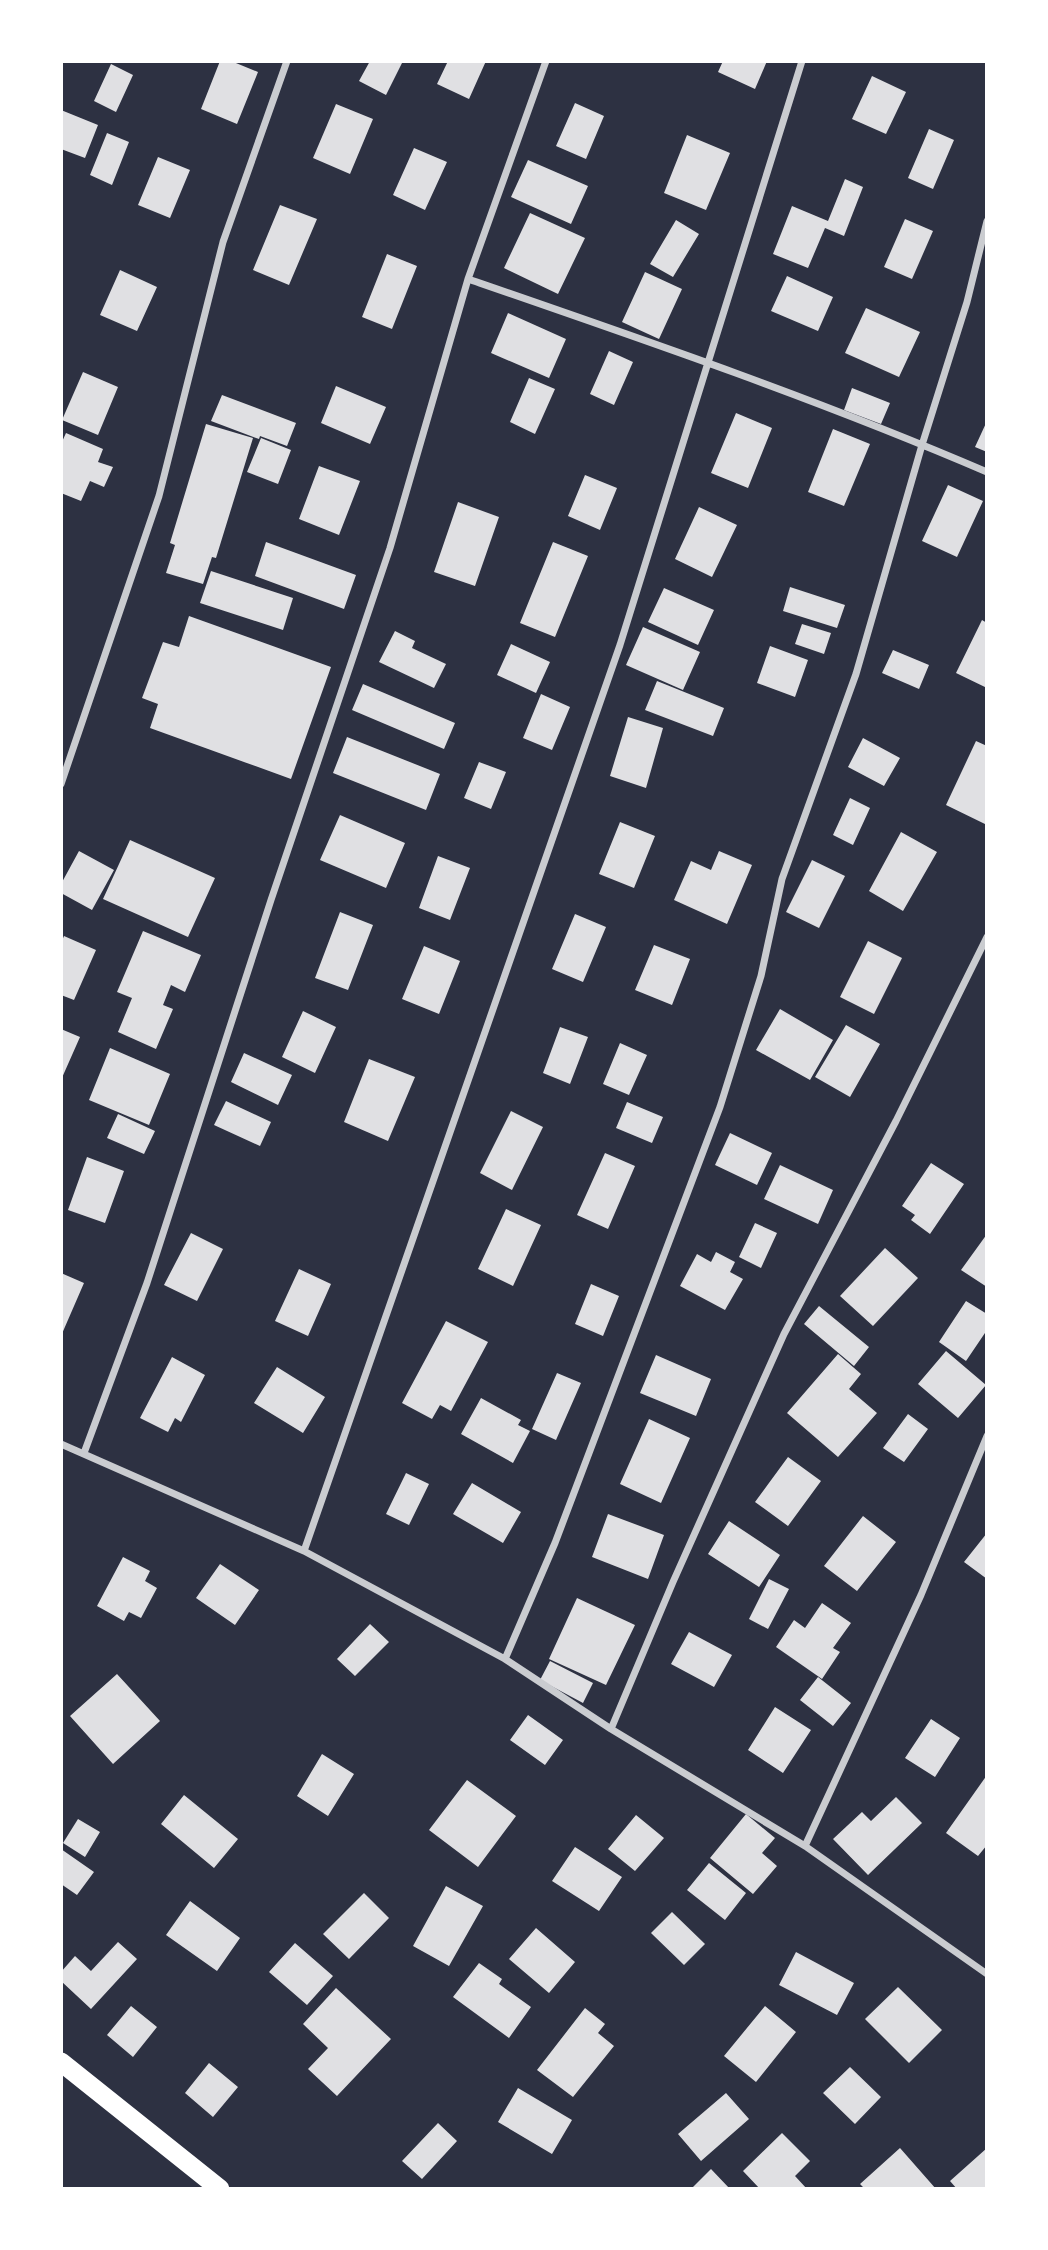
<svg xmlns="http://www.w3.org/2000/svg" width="1048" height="2250" viewBox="0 0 1048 2250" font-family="'Source Sans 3',sans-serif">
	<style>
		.building { fill: #e0e0e3 }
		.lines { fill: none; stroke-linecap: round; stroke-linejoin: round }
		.minor { stroke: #caccd0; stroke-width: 7 }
		.trunk { stroke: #fff; stroke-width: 19 }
	</style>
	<rect width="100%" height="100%" fill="#2d3142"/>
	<path class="building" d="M220,61H231L258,72L237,124L201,109Z
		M370,61H403L386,95L359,81Z
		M448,61H486L469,99L437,84Z
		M723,61H767L755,89L718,72Z
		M111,64L133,75L116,112L94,101Z
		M872,76L906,92L886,134L852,119Z
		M575,103L604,116L586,159L556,146Z
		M336,104L373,119L350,174L313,158Z
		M61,110L98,125L85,158L61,149Z
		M929,129L954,140L933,189L908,178Z
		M107,133L129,142L112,185L90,175Z
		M687,135L730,153L706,210L664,193Z
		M414,148L447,162L425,210L393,195Z
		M158,157L190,170L170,218L138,205Z
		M528,160L588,186L571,224L511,197Z
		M845,179L863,187L844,236L825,228L808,268L773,254L792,206L828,221Z
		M280,205L317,219L289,285L253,270Z
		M530,213L585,238L558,294L504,268Z
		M905,219L933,231L912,279L884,267Z
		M676,220L699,234L673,277L650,264Z
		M387,254L417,266L392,329L362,317Z
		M120,270L157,287L137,331L100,315Z
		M645,272L682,289L659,339L622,322Z
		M787,276L833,297L818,331L771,311Z
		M866,308L920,332L899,377L845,353Z
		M508,313L566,339L549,378L491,353Z
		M609,351L633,362L614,405L590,394Z
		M83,372L118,387L98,435L62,420Z
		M529,378L555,389L535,434L510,422Z
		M336,386L386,407L370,444L321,423Z
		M852,388L890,403L881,424L844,410Z
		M222,395L296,423L287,446L260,436L259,439L211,421Z
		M736,413L772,428L748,488L711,473Z
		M987,421V452L975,447Z
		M206,424L253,438L216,558L212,557L203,584L166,573L175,545L170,543Z
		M833,429L870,444L844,506L808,492Z
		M66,433L103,449L98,462L113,467L104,487L90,481L81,501L61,493V444Z
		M261,438L291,450L278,484L247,472Z
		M319,466L360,481L339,535L299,519Z
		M585,475L617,488L600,530L568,516Z
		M948,485L983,501L957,557L922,541Z
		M458,502L499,517L475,586L434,572Z
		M699,507L737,525L712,577L675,559Z
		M266,542L356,575L344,609L255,576Z
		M553,542L588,556L555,637L520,623Z
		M211,571L293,598L283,630L200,603Z
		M790,587L845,605L837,628L783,611Z
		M664,588L714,610L698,645L648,622Z
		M189,616L331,667L291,779L150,728L158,704L142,698L163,642L179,647Z
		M982,620L987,623V688L956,673Z
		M802,624L831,633L824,654L795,644Z
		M643,627L700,652L683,690L626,665Z
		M395,631L415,641L412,648L446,664L434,688L379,662Z
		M511,644L550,662L536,693L497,675Z
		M770,646L808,660L795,697L757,683Z
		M893,650L929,665L919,689L882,673Z
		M657,681L724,708L713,736L645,710Z
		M363,684L455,723L444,749L352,710Z
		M541,694L570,707L552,750L523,738Z
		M628,717L663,728L646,788L610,776Z
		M347,737L440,774L426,810L333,773Z
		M863,738L900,758L884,786L848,767Z
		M976,741L987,746V825L946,805Z
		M479,762L506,772L491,809L464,798Z
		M850,798L870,808L853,845L833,835Z
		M340,815L405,843L386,888L320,860Z
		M620,822L655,836L634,888L599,874Z
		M901,832L937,852L903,911L869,891Z
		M130,840L215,878L188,937L103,899Z
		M79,851L114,870L92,910L61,893V884Z
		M719,851L752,865L727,924L674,900L691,861L711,870Z
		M438,856L470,868L450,920L419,908Z
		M812,860L845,876L819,928L786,912Z
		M340,912L373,925L348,990L315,978Z
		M575,914L606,927L583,982L552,969Z
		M143,931L201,955L185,992L171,985L163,1005L173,1009L156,1049L118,1032L132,998L117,992Z
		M64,936L96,950L74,1000L61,995V943Z
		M868,941L902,958L874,1014L840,997Z
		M654,945L690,959L672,1005L635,990Z
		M424,946L460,961L439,1014L402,999Z
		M780,1009L833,1040L810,1080L756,1050Z
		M303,1011L336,1027L315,1073L282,1057Z
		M846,1025L880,1044L850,1097L815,1077Z
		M560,1027L588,1037L570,1084L543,1073Z
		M61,1029L80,1037L61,1080Z
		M620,1043L647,1055L629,1095L603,1084Z
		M110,1048L170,1074L149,1125L89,1100Z
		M244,1053L292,1075L278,1105L231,1082Z
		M369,1059L415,1077L388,1141L344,1122Z
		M226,1101L271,1122L260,1146L214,1125Z
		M627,1102L663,1117L652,1143L616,1128Z
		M511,1111L543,1127L512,1190L480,1173Z
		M118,1114L155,1131L144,1154L107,1138Z
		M730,1133L772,1153L757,1185L715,1165Z
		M605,1153L635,1166L608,1229L577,1215Z
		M87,1157L124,1171L105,1223L68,1210Z
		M931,1163L964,1184L930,1234L911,1220L915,1215L902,1206Z
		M780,1165L833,1190L818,1224L764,1199Z
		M506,1209L541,1225L513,1286L478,1269Z
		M755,1223L777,1233L761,1268L739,1257Z
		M191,1233L223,1249L197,1301L164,1285Z
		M987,1234V1287L961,1270Z
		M885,1248L918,1278L873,1326L840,1296Z
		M716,1252L735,1262L730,1272L743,1279L725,1310L680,1286L697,1254L711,1262Z
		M299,1269L331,1284L308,1336L275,1321Z
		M61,1273L84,1283L61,1336Z
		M591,1284L619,1296L603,1336L575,1324Z
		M966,1301L987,1314V1330L966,1361L939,1342Z
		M819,1306L869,1347L854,1366L804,1324Z
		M446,1321L488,1342L451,1411L440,1405L432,1419L402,1403Z
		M946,1351L986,1385L958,1418L918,1384Z
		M838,1354L861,1374L849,1389L877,1413L838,1457L787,1413Z
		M656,1355L711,1379L696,1416L640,1393Z
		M172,1357L205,1375L181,1422L175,1418L168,1432L140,1418Z
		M277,1367L325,1397L303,1433L254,1403Z
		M557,1373L581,1383L556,1440L532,1429Z
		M481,1398L521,1420L518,1425L530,1431L513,1463L461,1434Z
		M908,1414L928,1429L904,1462L883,1448Z
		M649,1419L690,1438L661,1503L620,1484Z
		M788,1457L821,1481L788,1526L755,1502Z
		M406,1473L429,1484L409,1525L386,1514Z
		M472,1483L521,1512L503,1543L453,1514Z
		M608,1514L664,1535L648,1579L592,1557Z
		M863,1516L896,1542L857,1591L824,1566Z
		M729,1521L780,1555L759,1587L708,1554Z
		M987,1533V1579L964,1562Z
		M123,1557L150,1571L145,1581L157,1588L141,1618L129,1612L124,1621L97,1606Z
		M220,1564L259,1590L235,1625L196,1598Z
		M769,1579L789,1589L768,1629L749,1619Z
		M577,1598L635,1625L606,1685L549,1659Z
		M822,1603L851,1623L833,1648L840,1652L822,1679L776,1647L794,1620L805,1628Z
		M370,1624L389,1642L355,1676L337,1659Z
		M689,1632L732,1655L714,1687L671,1664Z
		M550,1661L593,1683L583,1703L540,1680Z
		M117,1674L160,1721L113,1764L70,1716Z
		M818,1677L851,1703L833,1726L800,1700Z
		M775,1707L811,1730L783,1773L748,1750Z
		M528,1715L563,1740L545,1765L510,1740Z
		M931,1719L960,1738L935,1777L905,1758Z
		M322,1754L354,1774L328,1816L297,1796Z
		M987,1775V1845L978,1856L946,1833Z
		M467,1780L516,1816L478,1867L429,1830Z
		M184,1795L238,1839L214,1868L161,1824Z
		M896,1797L922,1823L868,1875L833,1839L862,1812L871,1821Z
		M746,1814L775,1838L762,1853L777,1866L753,1894L710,1858Z
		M636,1815L664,1838L635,1871L608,1849Z
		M78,1819L100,1832L85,1857L63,1843Z
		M575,1847L622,1877L599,1911L552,1881Z
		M61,1849L94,1872L77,1895L61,1884Z
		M709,1863L746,1893L725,1920L687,1890Z
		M446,1886L483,1906L449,1966L413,1946Z
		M364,1893L389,1918L349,1959L323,1934Z
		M190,1901L240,1938L217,1971L166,1935Z
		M672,1912L705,1944L684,1965L651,1933Z
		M536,1928L575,1962L549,1993L509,1959Z
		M118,1942L137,1959L91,2009L61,1981V1972L75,1956L91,1971Z
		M295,1943L333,1976L307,2005L269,1972Z
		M796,1952L854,1983L837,2015L779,1985Z
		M479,1963L502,1979L499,1984L531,2007L509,2038L453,1997Z
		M898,1987L942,2030L909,2063L865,2019Z
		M336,1988L391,2039L337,2096L308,2069L328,2048L303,2024Z
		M131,2006L157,2027L133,2057L107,2035Z
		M765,2006L796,2032L756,2082L724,2056Z
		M585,2008L605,2024L598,2033L614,2046L573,2097L537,2070Z
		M209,2063L238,2087L213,2117L185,2093Z
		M850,2067L881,2097L855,2124L823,2093Z
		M518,2088L572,2120L552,2154L498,2122Z
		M726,2093L749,2119L701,2161L678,2134Z
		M438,2123L457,2141L422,2179L402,2161Z
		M782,2133L810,2161L795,2176L807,2189H760L743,2171Z
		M900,2148L936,2189H865L860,2184Z
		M987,2148V2189H957L950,2181Z
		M711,2169L730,2189H691Z"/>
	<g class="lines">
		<path class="minor" d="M468,279C642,339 817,399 987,472
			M61,784L159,496L223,242L287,61
			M61,1444L304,1551L505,1659L611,1729L805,1846L987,1974
			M84,1453L147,1283L271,900L390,548L468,279L546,61
			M304,1551L620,645L802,61
			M505,1659L555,1543L720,1107L761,976L782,879L856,674L922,445L967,302L987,221
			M611,1729L673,1582L784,1334L896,1121L987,937
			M805,1846L921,1595L987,1436"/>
		<path class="trunk" d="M61,2062L220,2189"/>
	</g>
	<rect width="1048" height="2250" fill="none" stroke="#ffffff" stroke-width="126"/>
</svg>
